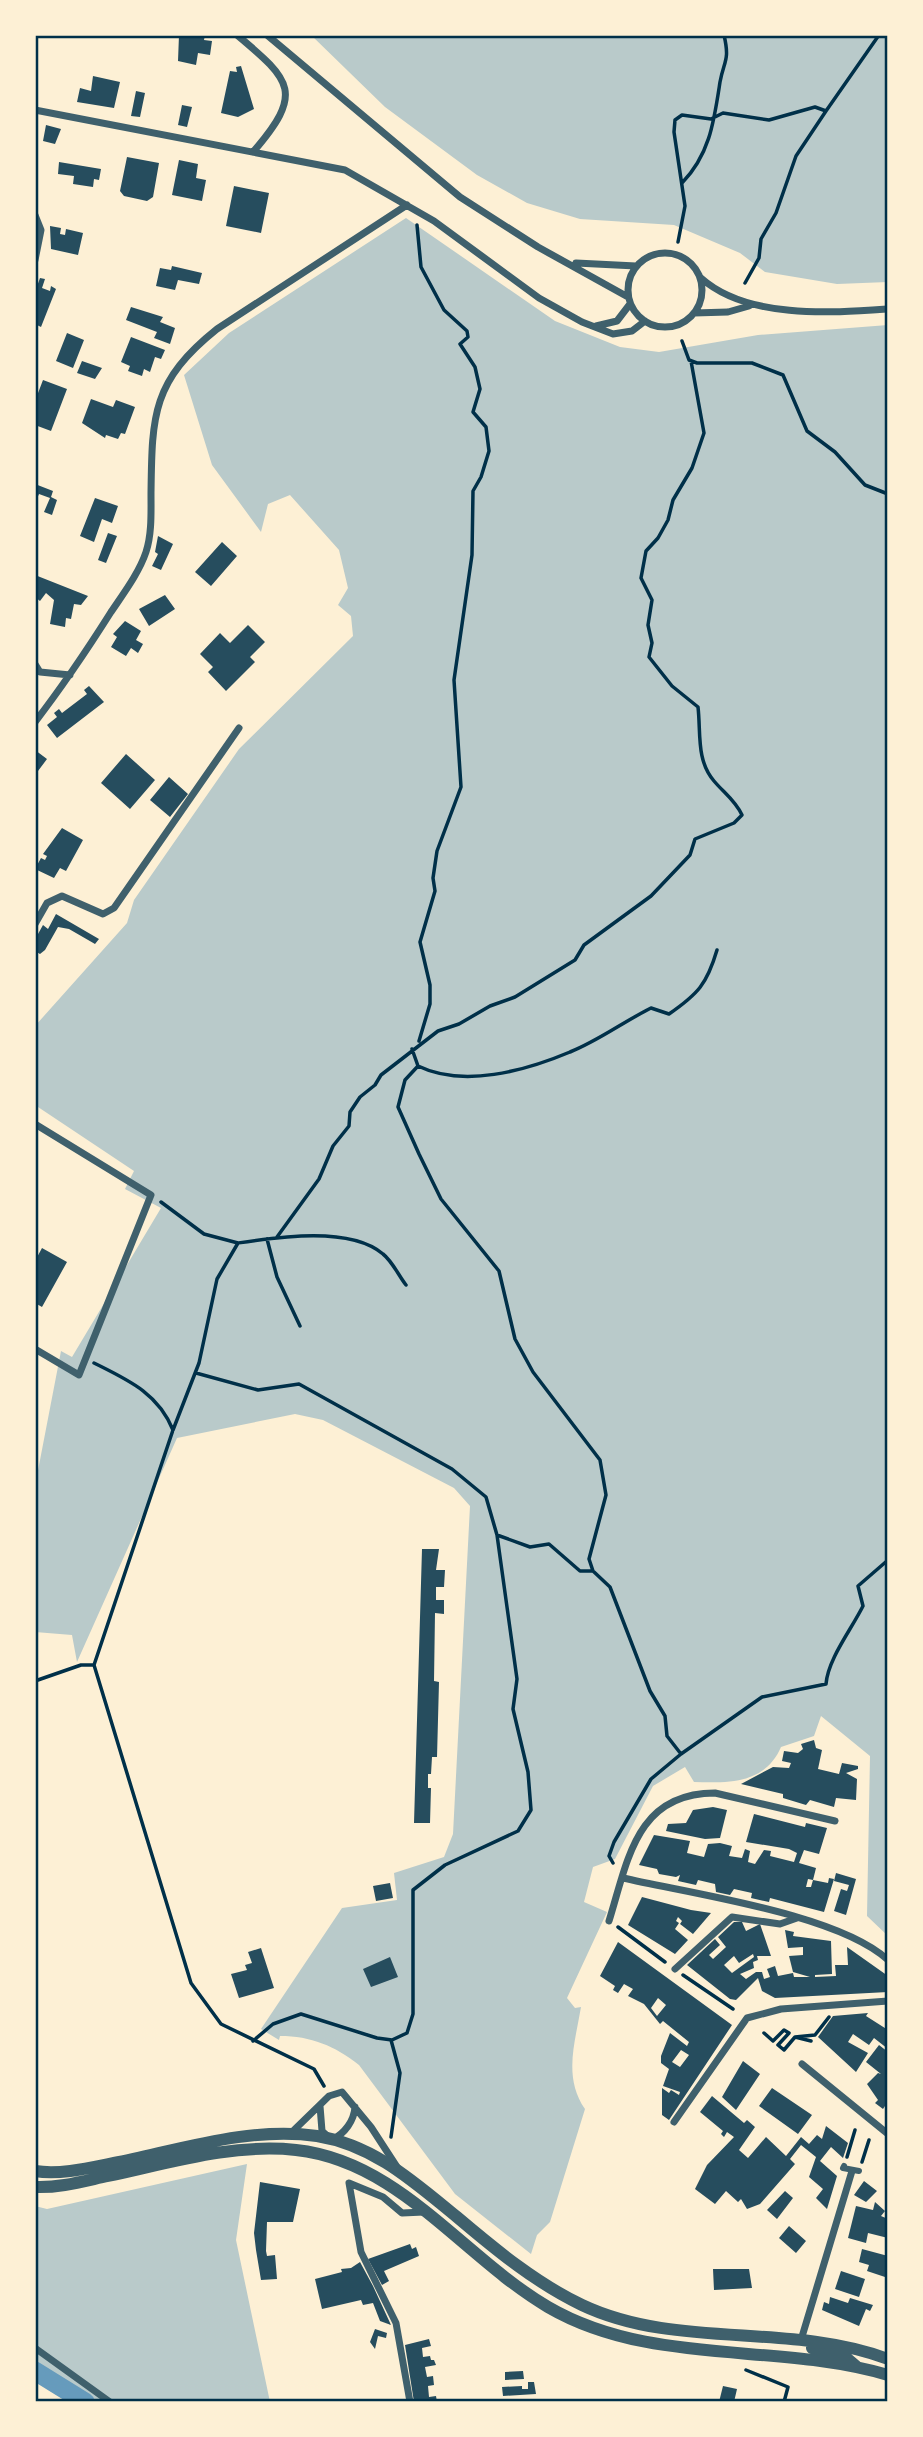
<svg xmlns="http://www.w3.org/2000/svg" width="923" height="2437" viewBox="0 0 923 2437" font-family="'Exo 2',sans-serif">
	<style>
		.green { fill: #b9caca }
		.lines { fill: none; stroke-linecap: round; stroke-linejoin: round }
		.canal { stroke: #669bbc; stroke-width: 19 }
		.building { fill: #264d5e; fill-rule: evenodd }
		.path { stroke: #003049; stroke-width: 3.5 }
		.pedestrian { stroke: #3f606c; stroke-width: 6 }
		.minor { stroke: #3f606c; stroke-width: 7 }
		.tertiary { stroke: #3f606c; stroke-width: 12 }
		.neatline { fill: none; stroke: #003049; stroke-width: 2.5 }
	</style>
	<rect width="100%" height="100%" fill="#fdf0d5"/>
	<path class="green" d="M311,35H888V282L837,284L765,272L740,253L674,225L580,219L527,203L477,175L385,107Z
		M406,218L555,321L620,347L659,352L758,335L888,325V1936L867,1916L870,1756L821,1716L814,1736L781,1747C765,1784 729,1783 694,1782L685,1767L653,1786L615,1859L593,1867L584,1902L607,1912L567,1998L575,2008L581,2007C575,2043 563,2077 585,2109L550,2222L537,2235L531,2254L455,2194L359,2065C335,2046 311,2036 280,2036L279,2040L261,2029L342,1908L397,1900L394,1873L444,1857L453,1834L470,1506L454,1488L323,1420L295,1414L177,1438L77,1662L72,1635L35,1632V1486L61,1351L72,1357L161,1208L125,1189L134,1171L35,1105V1026L127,923L134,900L239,749L353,636L351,616L338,605L348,588L339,550L290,495L268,504L261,532L212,465L184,375L229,333Z
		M247,2164L236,2240L270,2402H68L35,2381V2206L47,2209Z"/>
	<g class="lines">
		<path class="canal" d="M35,2371L85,2402"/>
	</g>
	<path class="building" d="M179,35H205L204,40L212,41L210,55L198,53L196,65L178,61Z
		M241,66L254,109L238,117L221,113L230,71L237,72L236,67Z
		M93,76L120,82L114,108L77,102L80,88L91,91Z
		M136,91L145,93L140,117L131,116Z
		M182,105L192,107L187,127L178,125Z
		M46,125L61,129L55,144L43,141Z
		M127,157L159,163L153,197L147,201L124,196L120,191Z
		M179,160L198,164L196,178L206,180L202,201L172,195Z
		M59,162L101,169L99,180L94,179L93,187L73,184L74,176L58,174Z
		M234,186L269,193L261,233L226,226Z
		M50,226L61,228L60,234L65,235L66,229L83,233L78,255L51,249Z
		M172,266L202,273L199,284L178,280L175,290L156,286L160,268L171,270Z
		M40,278L45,279L42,288L50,291L51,286L56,289L41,327L35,324V292Z
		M131,307L163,317L160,322L175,328L170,344L154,338L157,332L126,320Z
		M67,333L84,340L73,368L56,361Z
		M131,337L165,350L161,359L155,357L150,372L144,369L142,376L128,371L130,366L121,362Z
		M82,361L102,368L95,379L77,373Z
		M43,380L67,389L51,431L35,425V401Z
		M91,399L113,407L116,400L135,407L125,434L121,433L118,439L106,435L105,438L82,423Z
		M35,484L53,491L51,497L57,500L52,515L44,512L50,498L39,494L35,503Z
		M95,498L118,506L112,523L102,519L94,542L80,536Z
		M108,533L117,536L106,563L98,560Z
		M158,536L173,544L161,570L152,566L158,554L155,552Z
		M222,542L237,556L211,586L195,572Z
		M35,575L88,596L81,605L74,604L71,619L66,618L65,627L50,624L54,600L46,593L40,601L35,597Z
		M165,595L175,609L149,626L139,609Z
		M125,621L141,631L136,640L143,644L138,653L131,648L126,656L111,647L117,637L113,634Z
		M248,625L265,642L250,657L255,662L226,691L208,672L213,667L200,654L220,633L230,643Z
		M89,686L104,702L57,738L47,725L57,717L54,713L59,709L62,713L87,694L84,690Z
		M35,750L47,759L35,775Z
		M126,754L155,780L130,809L101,783Z
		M169,777L188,794L170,817L150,800Z
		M62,828L83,840L66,871L60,868L54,878L35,869L41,858L45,860L47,856L43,854Z
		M56,914L99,939L95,944L69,929L58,927L45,950L40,954L35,951L38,934L43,925L48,929Z
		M42,1248L67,1262L42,1307L35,1303V1261Z
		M422,1549H439L436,1570H445L444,1587H436V1600H444V1614L435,1613L434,1681L439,1682L437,1757H432L431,1774H428V1788H431L430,1823H414Z
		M814,1740L816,1748L822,1750L818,1769L839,1774L842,1763L858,1766V1769L846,1773L857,1779L856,1800L836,1798L834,1807L810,1800L806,1805L783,1798V1794L741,1784L773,1767L789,1768L791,1763L782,1761L784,1751L798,1753L803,1749L801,1744Z
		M713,1807L727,1810L720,1838L705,1839L666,1831L668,1824L686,1823L693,1810Z
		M754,1814L805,1827L806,1823L827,1828L819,1854L804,1850L799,1863L816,1868L813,1880L808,1879L806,1887H811L813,1880L828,1883L829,1878L834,1879L824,1912L770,1898L769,1902L751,1898L752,1893L734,1889L730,1895L716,1892L715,1884L698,1880L696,1885L678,1881L680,1875L676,1877L659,1874L657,1869L639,1865L654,1835L690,1841L687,1853L704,1857L708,1844L720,1843L732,1846L729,1856L742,1858L745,1849L750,1851L748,1862L755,1864L764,1850L771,1851L770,1856L794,1862L797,1853L789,1849L746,1842Z
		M836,1873L856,1879L846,1915L834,1911L841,1889L847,1891L849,1885L834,1881Z
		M390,1883L393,1898L376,1901L373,1886Z
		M642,1897L691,1910L711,1913L693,1934L680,1924L682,1921L678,1917L676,1921L679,1923L675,1929L688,1940L675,1954L628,1925Z
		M734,1922H742L746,1931L760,1924L771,1956H757L758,1960L753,1962L754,1968L740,1974L746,1979L756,1972H762L764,1979L770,1977L767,1969L775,1966L778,1976L793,1973L794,1977H810L793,1972L789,1956L803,1955V1947L788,1948L785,1930L794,1932L793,1936L831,1941L832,1974L815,1975V1977L836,1976L835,1965H848L847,1947L888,1976V1992L775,1998L762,1991L758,1978L736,2000L730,1999L687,1965L715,1939L720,1945L709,1955L713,1959L726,1947L718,1937ZM753,1954L754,1957L732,1973L724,1965L734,1956L739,1963Z
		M618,1942L732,2025L669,2120L662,2115V2088L669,2093L671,2090L679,2095L680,2092L663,2086L669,2069L661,2063V2056L670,2033L687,2046L689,2042L663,2021L660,2024L644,2004L628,1996L633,1989L624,1984L618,1993L613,1990L615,1986L600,1976ZM658,1998L666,2005L657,2016L651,2008ZM681,2050L689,2055L680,2067L672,2062Z
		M261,1948L274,1988L239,1998L231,1974L247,1970L245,1965L252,1963L248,1952Z
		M390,1957L398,1977L371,1987L363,1969Z
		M868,2013L866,2016L888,2030V2049L874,2038L869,2045L853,2034L848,2042L868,2053L856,2072L818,2037L833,2016Z
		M879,2045L888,2052V2108L885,2106L883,2109L875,2103L878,2100L867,2084L878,2073L881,2074L866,2062Z
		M743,2061L760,2074L736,2110L722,2097Z
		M772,2088L812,2115L798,2134L759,2106Z
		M712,2096L744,2123L747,2120L755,2127L739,2150L748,2158L766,2137L786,2156L801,2137L809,2144L817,2135L822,2139L826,2126L848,2143L843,2158L831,2147L820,2161L837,2176L827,2209L816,2198L823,2189L809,2177L816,2157L801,2145L790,2159L795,2164L760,2204L747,2209L741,2199L738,2202L726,2191L715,2204L695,2189L707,2165L734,2137L727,2132L724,2137L721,2134L723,2131L700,2112Z
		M864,2181L877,2191L866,2202L854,2195Z
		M260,2182L300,2189L293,2222H267L266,2251L267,2256L275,2255L277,2279L261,2280L256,2250L254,2233Z
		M785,2191L793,2198L777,2219L767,2210Z
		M875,2202L885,2211L881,2216L888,2219V2238L868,2233L866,2243L848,2238L856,2206L873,2210Z
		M789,2226L806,2241L796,2253L779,2238Z
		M410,2244L412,2249L416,2247L419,2256L384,2271L389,2281L382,2285L368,2259Z
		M862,2249L888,2256V2278L867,2271L869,2265L859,2262Z
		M360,2262L373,2286L391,2325L380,2321L373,2303L363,2305L361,2300L322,2309L315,2279L342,2272L341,2269L351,2268Z
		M713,2269H749L752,2288L714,2290Z
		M841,2271L865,2279L859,2297L835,2289Z
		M830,2297L848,2303L850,2298L873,2305L870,2311L866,2309L859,2326L822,2310L824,2302L829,2304Z
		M375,2329L387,2333L386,2338L378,2336L375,2349L370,2342Z
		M429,2339L431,2346L422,2348L423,2357L430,2356L431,2360H434L436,2365L425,2367L427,2377L433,2376L434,2385L428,2386L429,2397L436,2396L437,2402H414L405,2345Z
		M523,2371L524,2379L505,2380V2372Z
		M528,2382H534L536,2394L503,2396L502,2387L522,2386V2389H528Z
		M723,2386L737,2389L734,2402H719Z"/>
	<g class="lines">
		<path class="path" d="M682,183C710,154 714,121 720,82C724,60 730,61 724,35
			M417,225L421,267L444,310L467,331L468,337L460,344L475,367L480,389L473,412L486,427L489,451L481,477L473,491L472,555L454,680L461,787L437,851L433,878L435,891L420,942L430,985V1004L419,1041
			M678,242L685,206L674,132L675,120L682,115L711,119L723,113L769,120L815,107L826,111L879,35
			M745,283L759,258L761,239L776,213L796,156L826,111
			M682,341L689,360L697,363H752L783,375L807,431L835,452L865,485L888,494
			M412,1049L418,1066L405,1080L398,1107L419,1154L441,1199L499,1271L515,1339L533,1372L600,1460L606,1495L589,1559L593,1571
			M418,1066C463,1088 525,1071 570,1052C598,1041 623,1022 651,1008L669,1014C698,994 707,984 717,950
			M161,1202L204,1234L238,1243
			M277,1237L319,1179L333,1146L349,1126L350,1112L360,1097L375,1085L381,1075L438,1031L459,1024L490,1006L515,997L575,960L584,945L651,896L690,855L695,839L734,823L742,815C735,800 724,793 714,781C696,760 701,733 698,707L672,686L649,657L652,643L648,625L652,600L641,578L646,551L658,538L668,520L673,500L692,468L704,433L691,361
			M267,1239L277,1277L300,1326
			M94,1363C128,1380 158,1393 173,1430
			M196,1373L258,1390L299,1384L452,1469L486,1497L497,1535L517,1679L513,1709L528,1772L531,1810L518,1831L445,1865L413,1890V2014L407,2033L392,2040L377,2038L301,2014L273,2024L253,2041
			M497,1535L530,1547L549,1544L580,1571H593L610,1587L650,1691L665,1716L667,1736L681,1754
			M35,1681L81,1665H93
			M613,1863L609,1856L614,1842L651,1779L681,1754L762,1697L826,1684C828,1659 851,1630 863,1606L858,1586L888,1560
			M618,1927L665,1962
			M683,1975L733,2009
			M764,2033L773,2041L784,2030L789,2033L778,2045L784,2050L795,2037L811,2041
			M795,2037L815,2035L829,2017
			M324,2086L314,2069L221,2024L191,1983L94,1665L173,1430L199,1363L217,1279L238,1243C278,1237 350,1226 383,1254C392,1261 399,1276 406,1285
			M391,2137L400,2073L391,2040
			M847,2157L855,2130
			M862,2162L869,2140
			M746,2370L788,2387L784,2402"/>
		<path class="pedestrian" d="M844,2166L843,2168L859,2171"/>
		<path class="minor" d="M237,35C292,81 304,93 253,152
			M267,35L460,197L538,247L628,297
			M35,110L345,170L434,221L539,298L582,322L613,334L632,331L645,321
			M35,215L41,230L35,260
			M628 290a37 37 0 1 1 74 0a37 37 0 1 1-74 0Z
			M576,263L636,266
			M701,278C747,319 830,313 888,309
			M694,313L728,312L749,306
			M596,326L617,321L630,304
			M35,664L40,672L70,675
			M35,722C62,687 87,650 111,612C123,594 139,573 146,552C152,534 151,512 151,493C152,415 152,381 217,329L407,205
			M35,924L47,903L62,896L103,914L114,908L239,728
			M35,1124L151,1195L79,1375L35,1349
			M623,1878C692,1894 838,1914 888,1960
			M609,1921C628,1860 636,1793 715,1793L835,1821
			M675,1969L732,1917L780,1924L797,1918
			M802,2064L888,2134
			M320,2106L322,2131L332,2140C345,2133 354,2121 355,2107
			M674,2122L747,2018L781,2009L888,2001
			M292,2132L329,2096L342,2092L371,2127L397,2167
			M801,2340L852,2171
			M35,2348L110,2402
			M410,2402L396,2323L361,2252L349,2183L383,2197L402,2213L424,2212"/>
		<path class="tertiary" d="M35,2171C60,2175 89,2168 114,2163C179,2150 250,2126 317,2136C374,2145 414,2182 457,2217C496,2250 536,2283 582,2305C677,2350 790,2322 888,2359
			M35,2187C60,2188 84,2181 108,2176C169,2163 233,2143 296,2150C399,2161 463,2257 548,2307C651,2367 777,2342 888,2375
			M812,2348L843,2355L856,2366"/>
	</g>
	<rect width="923" height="2437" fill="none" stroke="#fdf0d5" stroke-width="74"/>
	<rect x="37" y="37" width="849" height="2363" class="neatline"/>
</svg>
